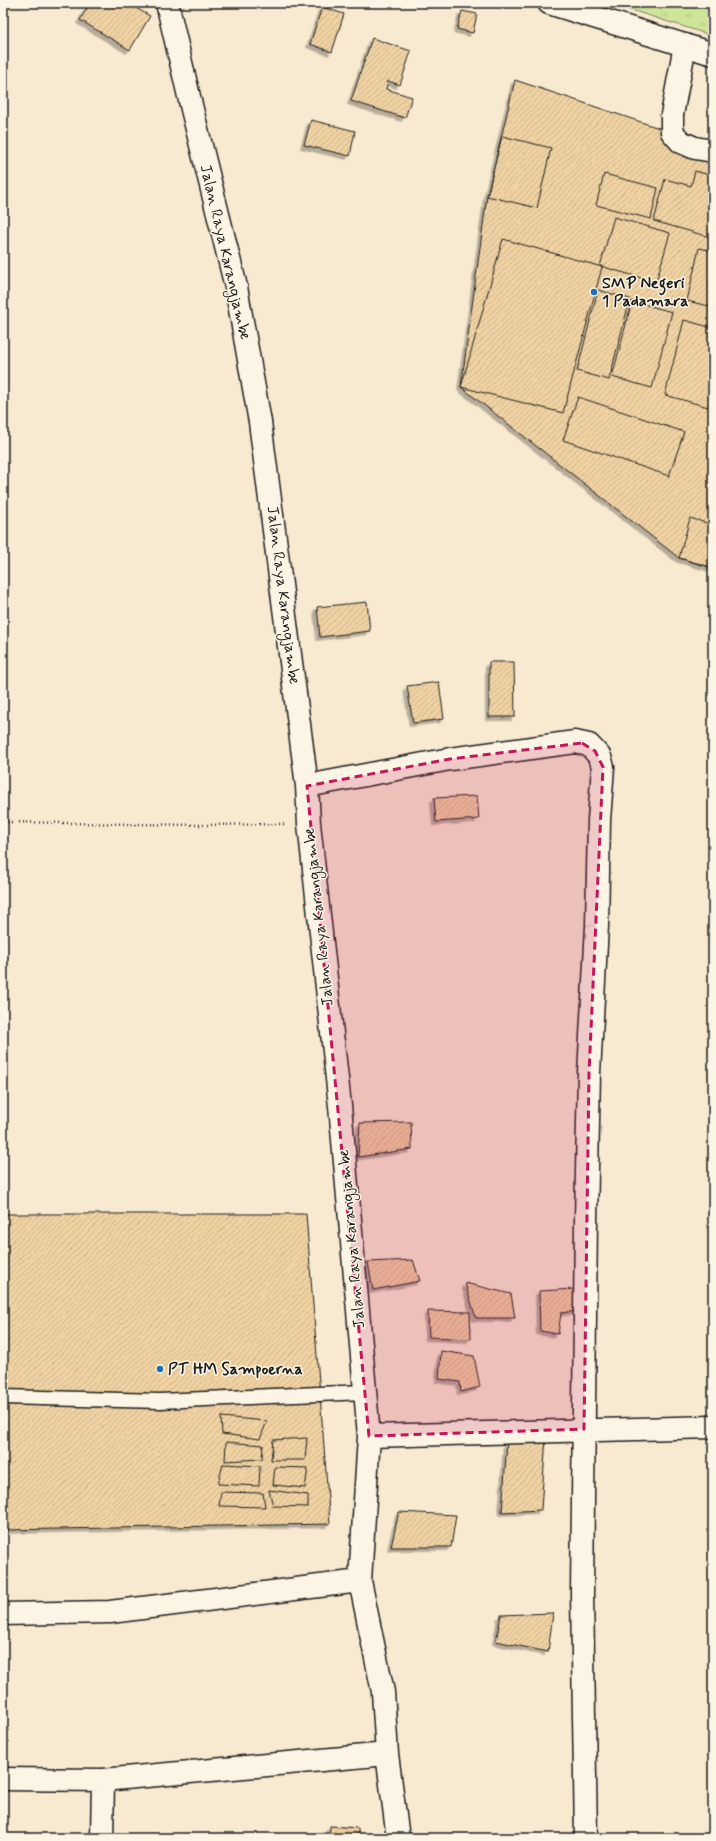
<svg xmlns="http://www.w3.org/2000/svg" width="716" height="1841" viewBox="0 0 716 1841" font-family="Mynerve,sans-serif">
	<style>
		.grass { fill: url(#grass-tufts); stroke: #76805a }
		.building { fill: url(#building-hatch); stroke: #1c1c1c; filter: url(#shadow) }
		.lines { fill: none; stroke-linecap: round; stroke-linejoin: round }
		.lane-casing { stroke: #1c1c1c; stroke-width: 17 }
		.street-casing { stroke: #1c1c1c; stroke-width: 25 }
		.secondary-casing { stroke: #1c1c1c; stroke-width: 25 }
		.path { stroke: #1c1c1c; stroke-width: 2.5; stroke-dasharray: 1 3; stroke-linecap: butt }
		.lane { stroke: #fcf5e5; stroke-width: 14 }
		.street { stroke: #fcf5e5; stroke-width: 22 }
		.secondary { stroke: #fcf5e5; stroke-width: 22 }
		.marked { fill: #c2185b; fill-opacity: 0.2; stroke: #c2185b; stroke-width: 3; stroke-dasharray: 8 5; stroke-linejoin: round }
		.poi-dot { fill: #1f6fb2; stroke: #fcf5e5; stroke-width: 1.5 }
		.labels { text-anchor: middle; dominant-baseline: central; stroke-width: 3; stroke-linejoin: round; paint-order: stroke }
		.street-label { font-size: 16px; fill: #1c1c1c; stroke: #fcf5e5 }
		.poi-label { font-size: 16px; font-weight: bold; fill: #1c1c1c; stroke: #fcf5e5; text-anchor: start }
	</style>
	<defs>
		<pattern id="grass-tufts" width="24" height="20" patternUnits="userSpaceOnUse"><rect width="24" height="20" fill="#d0e599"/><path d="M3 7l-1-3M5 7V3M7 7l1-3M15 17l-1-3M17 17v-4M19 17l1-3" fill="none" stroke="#b2c483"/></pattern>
		<pattern id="building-hatch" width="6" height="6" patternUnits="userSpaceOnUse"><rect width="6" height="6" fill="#f0d2a3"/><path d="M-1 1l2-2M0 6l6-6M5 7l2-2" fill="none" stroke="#cdb48c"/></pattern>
		<filter id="shadow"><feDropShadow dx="-3.5" dy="3.5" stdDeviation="0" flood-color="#0004"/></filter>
	</defs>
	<rect width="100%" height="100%" fill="#f8ead1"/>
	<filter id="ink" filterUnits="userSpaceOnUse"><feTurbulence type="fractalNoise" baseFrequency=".025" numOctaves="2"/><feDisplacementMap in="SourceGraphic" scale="8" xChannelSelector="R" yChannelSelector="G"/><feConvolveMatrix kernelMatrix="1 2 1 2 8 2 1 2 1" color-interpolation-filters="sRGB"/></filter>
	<g filter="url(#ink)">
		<path class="grass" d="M609,3H713V36Z"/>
		<path class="building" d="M90,3H127L150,16L130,50L80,20Z
			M322,7L344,14L332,52L310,44Z
			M462,11L477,14L473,33L457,29Z
			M372,38L411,51L400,85L388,81L386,89L412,97L405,118L351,101Z
			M515,80L713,146V568L679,558L461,387L487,196Z
			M311,120L355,131L350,156L304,145Z
			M502,136L551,148L537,208L487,196Z
			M695,171L713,176L712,191L713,192V238L654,221L665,179L691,186Z
			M604,174L658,188L651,219L596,205Z
			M614,217L670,233L656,282L600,266Z
			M503,239L602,267L563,413L461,387Z
			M699,248L713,251V307L687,301Z
			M598,290L630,299L609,380L577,371Z
			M632,301L672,312L652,388L612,377Z
			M684,320L713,328V389L708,407L665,395Z
			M578,397L684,432L669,476L563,440Z
			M690,518L713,525V568L679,558Z
			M367,602L370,631L320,637L317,607Z
			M489,662H514L515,717H489Z
			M439,682L444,719L413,723L407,686Z
			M477,796L479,819L436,822L434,798Z
			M411,1122L412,1149L358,1157L360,1123Z
			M3,1214H306L330,1524L3,1530Z
			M413,1260L420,1281L373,1290L368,1262Z
			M465,1283L511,1294L515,1318H476Z
			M575,1289L576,1311L561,1313L558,1334L540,1331L539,1291Z
			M428,1311L470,1312L471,1339L429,1337Z
			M441,1351L474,1356L480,1387L461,1392L460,1382L439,1379Z
			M221,1417L267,1421L260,1439L222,1434Z
			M546,1437L541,1510L502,1512L507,1442Z
			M307,1438L305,1460H271L273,1440Z
			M226,1442L263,1445L262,1459L225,1461Z
			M223,1464L260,1466L259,1486L218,1484Z
			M275,1467L308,1468L305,1488L273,1485Z
			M269,1490L308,1495V1507L273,1506Z
			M221,1492L263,1493L265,1507L219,1506Z
			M399,1512L456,1515L451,1547H391Z
			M553,1613L548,1652L496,1641L501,1615Z
			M330,1826L358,1828V1836L363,1838H329Z"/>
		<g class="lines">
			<defs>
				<path id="lane" d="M3,1397L160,1401L365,1392"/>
				<path id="street" d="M167,3L191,105L236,287L260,422L307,786L309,824L340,1106L369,1436L360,1581L383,1692L387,1754L398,1838
					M685,45L672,115V132L681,142L695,148L713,151
					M307,786L450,759L575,742L589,745L600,757L603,767L599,820L597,926L589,1073L586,1220L582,1593L586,1838
					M369,1436L713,1427
					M3,1614L110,1612L360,1581
					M3,1779L103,1780L387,1754
					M102,1838L103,1780"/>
				<path id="secondary" d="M549,3L713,54"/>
			</defs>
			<use href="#lane" class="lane-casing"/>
			<use href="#street" class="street-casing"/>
			<use href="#secondary" class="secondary-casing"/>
			<path class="path" d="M3,822L198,825L284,824"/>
			<use href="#lane" class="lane"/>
			<use href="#street" class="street"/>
			<use href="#secondary" class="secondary"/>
		</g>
	</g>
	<path class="marked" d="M582,743L595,751L603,767L589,1073L584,1429L369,1436L307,786L450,759Z"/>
	<g class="poi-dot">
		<circle cx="594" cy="292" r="4"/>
		<circle cx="160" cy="1369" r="4"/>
	</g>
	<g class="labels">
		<g class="street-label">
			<text transform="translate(225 252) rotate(77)">Jalan Raya Karangjambe</text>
			<text transform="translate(283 595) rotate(83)">Jalan Raya Karangjambe</text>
			<text transform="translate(319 917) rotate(-96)">Jalan Raya Karangjambe</text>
			<text transform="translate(352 1239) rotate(-95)">Jalan Raya Karangjambe</text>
		</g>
		<g class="poi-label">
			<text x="602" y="283">SMP Negeri<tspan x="602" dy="18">1 Padamara</tspan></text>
			<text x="168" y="1369">PT HM Sampoerna</text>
		</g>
	</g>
	<rect width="716" height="1841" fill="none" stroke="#fcf5e5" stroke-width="16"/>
	<rect x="8" y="8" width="700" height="1825" fill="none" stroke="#1c1c1c" stroke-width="1.5" filter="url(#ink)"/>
</svg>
